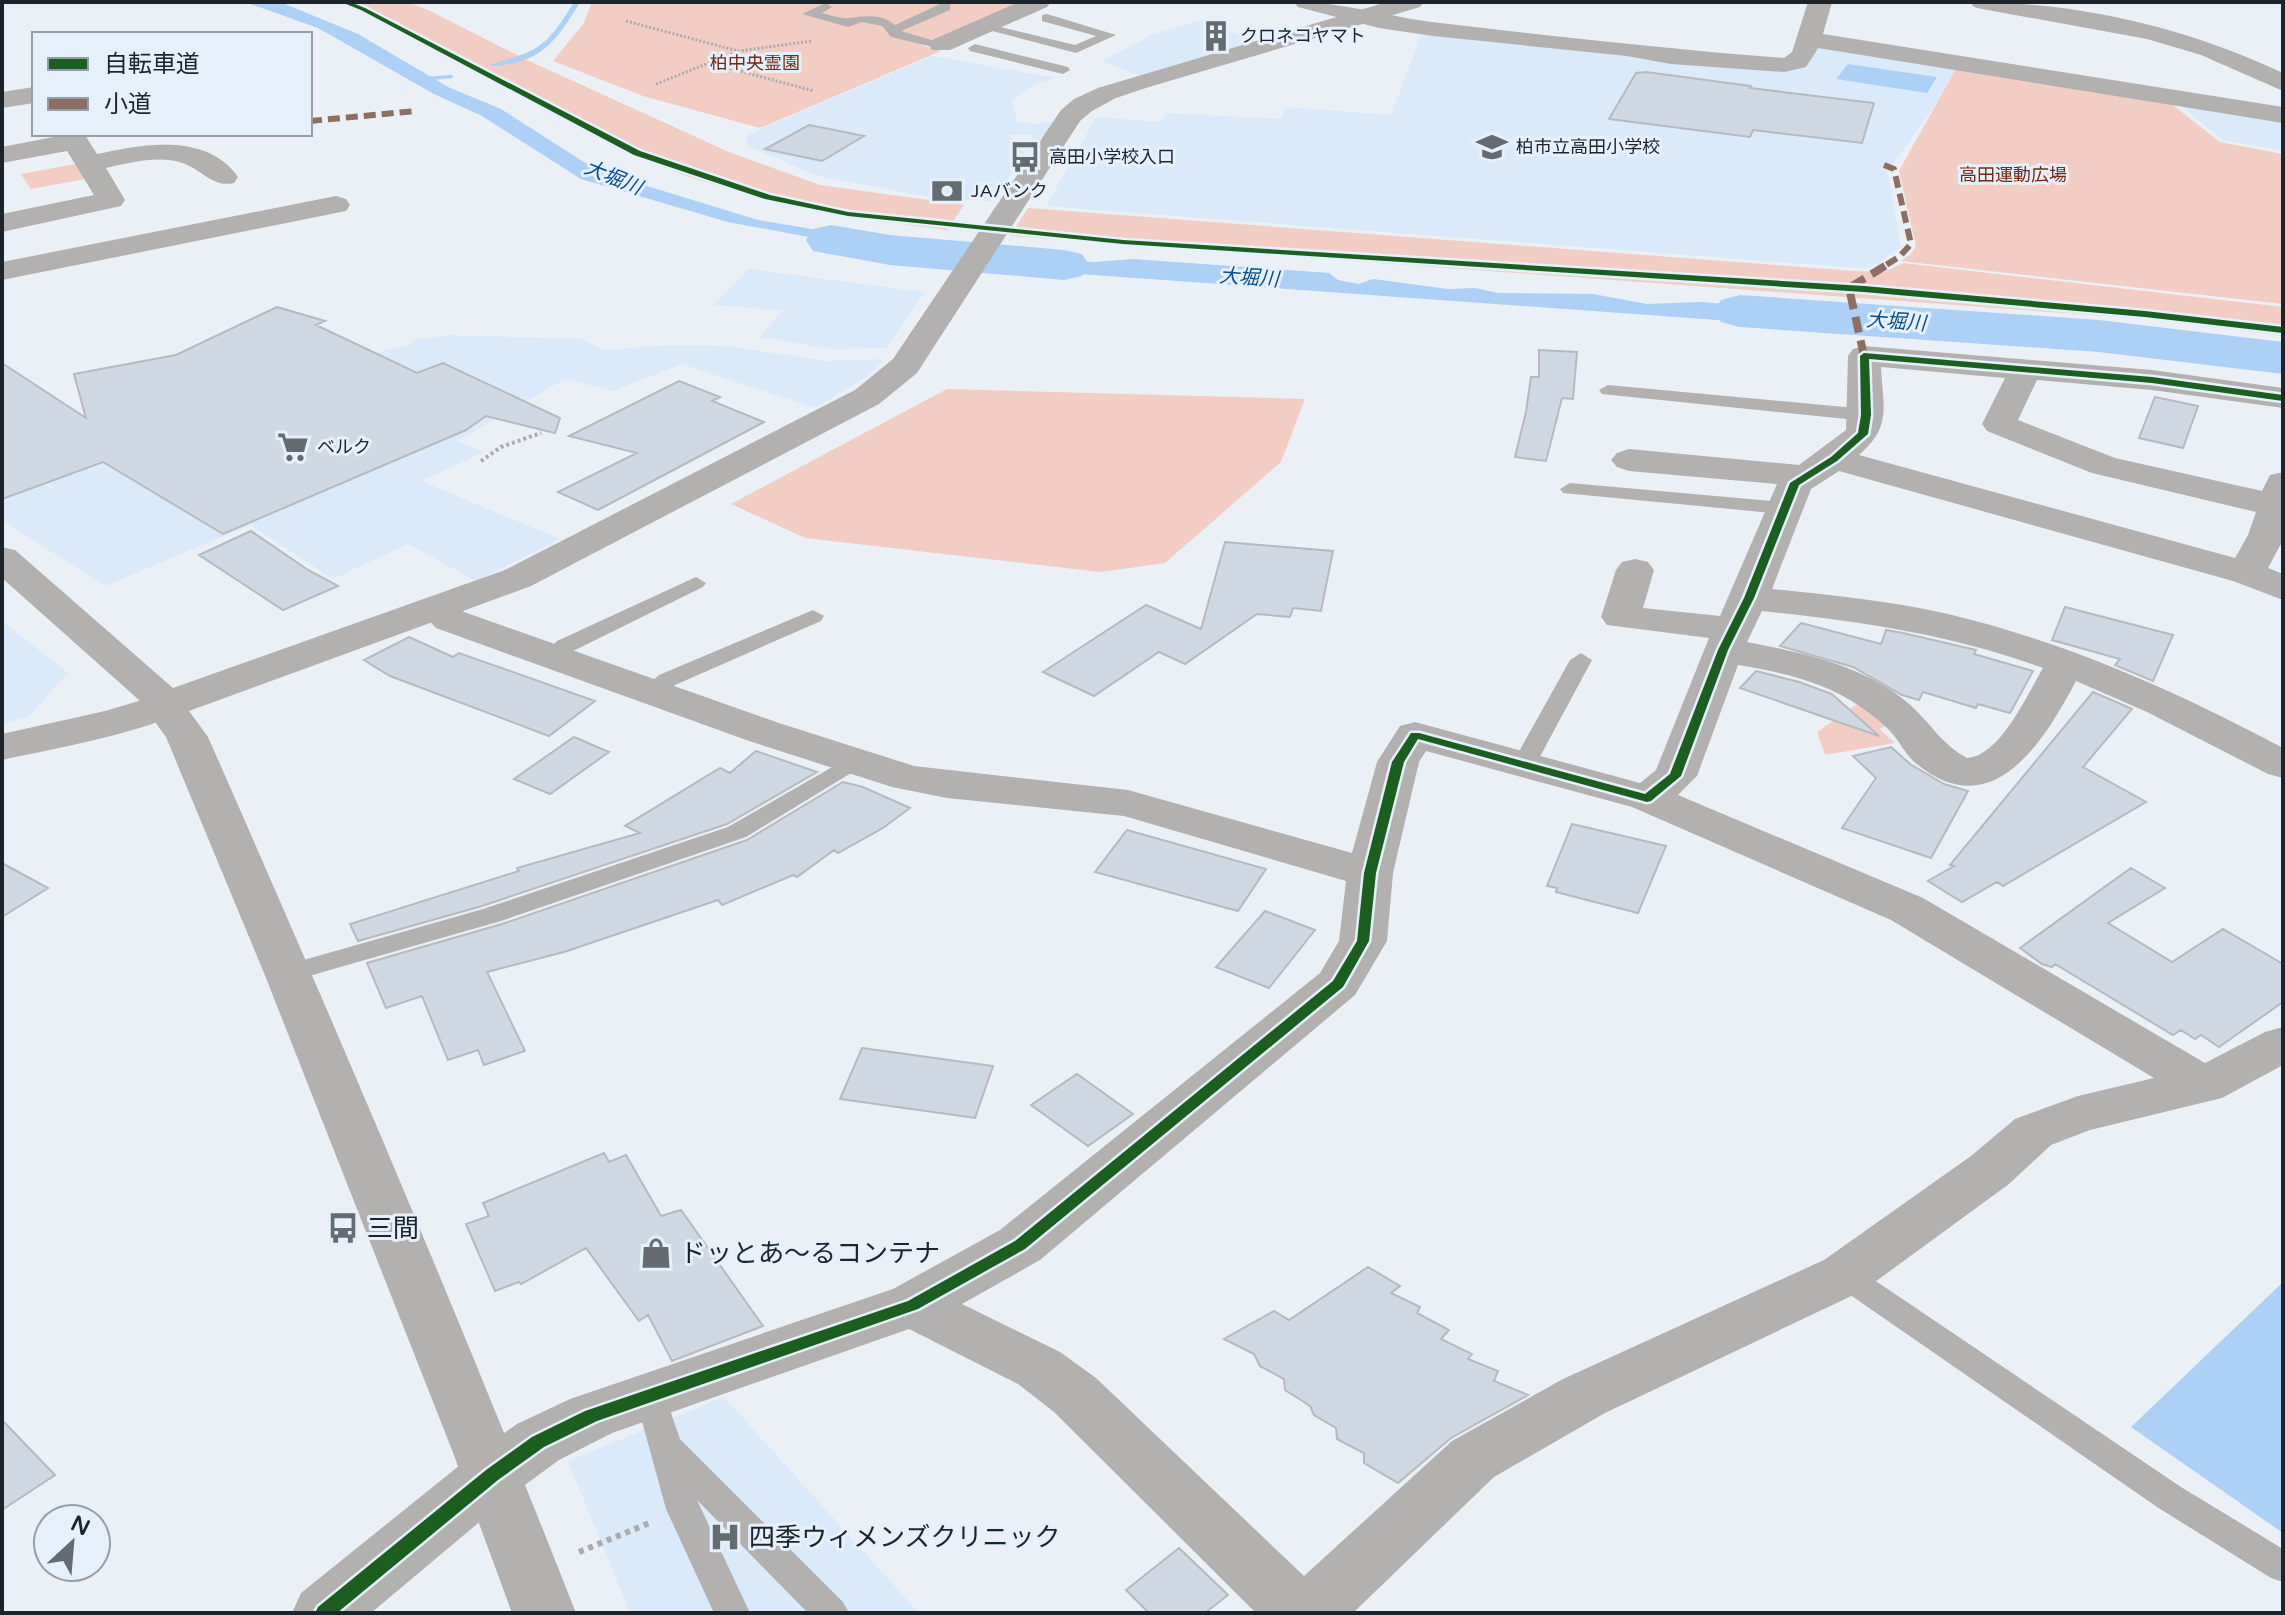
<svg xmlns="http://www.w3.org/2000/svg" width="2285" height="1615" viewBox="0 0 2285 1615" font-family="'Varela Round','Noto Sans JP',sans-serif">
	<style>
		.built { fill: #dbeafb }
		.green { fill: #f1cdc4 }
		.water { fill: #acd0f6 }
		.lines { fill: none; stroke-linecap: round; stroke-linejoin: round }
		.stream { fill: #acd0f6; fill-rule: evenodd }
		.river { fill: #acd0f6; fill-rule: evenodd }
		.building { fill: #d0d9e3; stroke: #b4bac0; stroke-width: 2 }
		.path-far2 { stroke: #acabad; stroke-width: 3; stroke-dasharray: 2 2; stroke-linecap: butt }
		.path-far1 { stroke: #acabad; stroke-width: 4; stroke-dasharray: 3 3; stroke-linecap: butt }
		.path { stroke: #acabad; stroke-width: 6; stroke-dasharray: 5 5; stroke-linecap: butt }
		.service { fill: #b3b0b0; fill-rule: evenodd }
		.minor { fill: #b3b0b0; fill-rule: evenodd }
		.tertiary { fill: #b3b0b0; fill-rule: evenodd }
		.quiet-far1 { stroke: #8d6e63; stroke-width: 6; stroke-dasharray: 12 6; stroke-linecap: butt }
		.quiet { stroke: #8d6e63; stroke-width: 8; stroke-dasharray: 16 8; stroke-linecap: butt }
		.cycleway-casing { stroke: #e5f0fb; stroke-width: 5 }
		.cycleway { fill: #1b5e20; fill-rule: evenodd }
		.labels { text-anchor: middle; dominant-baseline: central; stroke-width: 6; stroke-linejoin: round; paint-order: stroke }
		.far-poi-label { font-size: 18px; fill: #1c232a; stroke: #e5f0fb; text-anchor: start }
		.far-park-label { font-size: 18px; fill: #75270f; stroke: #e5f0fb }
		.far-water-label { font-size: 20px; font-style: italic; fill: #0b4e88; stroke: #e5f0fb }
		.near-poi-label { font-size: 26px; fill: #1c232a; stroke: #e5f0fb; text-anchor: start }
	</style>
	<rect width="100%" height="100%" fill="#eaf0f6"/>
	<path class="built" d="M1202,20L1261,44L1144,77L1102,61L1153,34Z
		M1421,35L1781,68L1817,45L1958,65L1934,107L1888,171L1901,247L1869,269L1046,206L1096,117L1161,122L1166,113L1281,119L1286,107L1391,115Z
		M932,56L1056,78L1034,84L1012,100L1017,122L1037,124L1057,120L1038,142L1031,135H1009L1028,151L992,201L940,199L818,176L747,146V136L758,130Z
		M2180,104L2283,121V151L2222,140Z
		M748,269L924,292L887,348L830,349L759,337L783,311L714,305Z
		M450,335L582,339L603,350L670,345L727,346L826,361L884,359L869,375L815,408L682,364L613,391L565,379L457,441L485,452L421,481L560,539L476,581L408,544L333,579L250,525L105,586L2,520V498L42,483L60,493L46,482L82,425L409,345L418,339Z
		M2,621L68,673L29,716L2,724Z
		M724,1397L919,1613H630L568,1461Z"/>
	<path class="green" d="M334,2H407L428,10L527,60L729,152L820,185L964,205L947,230L845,217L765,200L689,177L625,152L358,11Z
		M592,2H1027L921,45L941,51L760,128L643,96L553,61L584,23Z
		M1958,65L2169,102L2220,142L2283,154V304L1901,261L1911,254L1916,246L1899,171Z
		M75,164L85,179L31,189L21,174Z
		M1028,208L1854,271L1885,272L1903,263L2283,307V336L2146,319L1010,236Z
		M947,389L1305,399L1281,462L1165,563L1100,572L805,538L731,504Z
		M1863,700L1891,724L1879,729L1895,743L1825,755L1817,732Z"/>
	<path class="water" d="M245,2H280L358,34L448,87L501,109L598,171L758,220L934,249L926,259L728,222L581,179L482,116L434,94L318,28Z
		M1848,64L1937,77L1927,93L1836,79Z
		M991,254L1095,262L1133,259L1329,273L1338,280L1359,284L1373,279L1448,289L1475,288L1498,293L1593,294L1647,304L1701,302L1839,314L1843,329L983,267Z
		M1875,317L1998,325L2283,357V366L2007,336L1877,328Z
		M2283,1282V1533L2131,1427Z"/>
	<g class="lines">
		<path class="stream" d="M574,2H580C556,42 540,64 491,66V64C540,51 547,46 574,2Z
			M451,75L453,76V78L423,81L420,79L423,77Z"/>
		<path class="river" d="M831,225L890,235L1064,250L1082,254L1089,265L1082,276L1064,280L890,265L813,251L806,240L813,229Z
			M1740,295L2099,320L2283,342V374L2099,352L1740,327L1721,322L1714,311L1721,300Z"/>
	</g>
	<path class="building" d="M1646,72L1751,86L1750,88L1874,103L1862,143L1753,130L1750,137L1609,119L1636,73Z
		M809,125L864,136L822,161L765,149Z
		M277,307L325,321L316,325L417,373L443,363L560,418L555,433L486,416L466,430L223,534L103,462L2,499V363L86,418L74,374L176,355Z
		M1539,350L1577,352L1573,399L1562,398L1546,461L1515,457L1526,412L1531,377H1539Z
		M679,381L720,397L712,401L764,422L598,510L558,492L637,453L569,436Z
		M2155,397L2198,406L2183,448L2139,438Z
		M251,531L308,570L338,586L283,610L199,555Z
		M1225,542L1333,551L1321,611L1293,608L1290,617L1257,614L1185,664L1159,652L1094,696L1043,672L1146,605L1201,629Z
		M2065,607L2173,635L2153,681L2115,665L2120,659L2052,640Z
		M1801,623L1881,644L1886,630L1903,633L1976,650L1974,654L2033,671L2010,713L1978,704L1976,708L1923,692L1919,700L1902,695L1853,667L1780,646Z
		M409,637L453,657L459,653L595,701L549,736L390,676L364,660Z
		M1756,671L1799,682L1832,694L1879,736L1740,688Z
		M2093,692L2132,709L2083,767L2146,802L2003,886L1997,882L1962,902L1928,881L1954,866L1950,865Z
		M574,737L609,752L550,794L514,779Z
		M1891,747L1910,764L1944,784L1968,791L1931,858L1842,828L1876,778L1853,756Z
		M756,751L817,772L727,824L482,906L358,941L350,924L519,871L517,868L640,833L625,826L720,768L730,773Z
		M843,782L863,787L910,808L883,828L838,853L834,850L797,877L793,875L722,905L718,900L564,952L487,972L525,1051L484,1065L478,1050L448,1060L422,996L386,1008L367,963L502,924L747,840Z
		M1572,824L1666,846L1638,913L1556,892L1557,888L1547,886Z
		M1127,830L1266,869L1238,911L1095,872Z
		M2,863L48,888L2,917Z
		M2131,868L2165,888L2108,923L2172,962L2223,929L2283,964V1002L2219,1047L2201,1035L2195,1039L2181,1030L2173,1035L2055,964L2052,967L2042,964L2020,948Z
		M1265,911L1315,930L1269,988L1216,967Z
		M862,1048L993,1066L975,1118L840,1099Z
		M1077,1074L1133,1114L1088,1146L1031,1105Z
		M604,1153L609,1162L626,1155L661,1216L681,1210L763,1326L672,1361L648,1315L639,1321L586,1248L521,1284L519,1282L495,1291L466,1224L489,1216L483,1203Z
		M1368,1267L1400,1286L1391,1293L1420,1307L1417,1313L1449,1330L1441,1339L1472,1354L1468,1359L1498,1371L1494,1381L1528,1395L1451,1438L1398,1483L1364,1463V1453L1337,1439L1336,1428L1314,1415L1310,1406L1285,1390L1284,1379L1260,1366L1254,1354L1224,1339L1274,1311L1289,1320Z
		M2,1420L55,1475L2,1510Z
		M1179,1548L1228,1595L1205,1613H1149L1126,1590Z"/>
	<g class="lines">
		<path class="path-far2" d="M626,21L738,51
			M710,63L814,91
			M656,84L739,51L812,41"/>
		<path class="path-far1" d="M481,461L501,447L541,433"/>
		<path class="path" d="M579,1552L652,1522"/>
		<path class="service" d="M826,3L832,7L822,13C830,15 841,19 849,18C864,16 882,13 895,25L940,4H950V10L901,31L948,45L941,49L891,37L882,26L862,22L848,27L802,14Z
			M1047,14L1116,35L1076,53L973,26L980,22L1075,45L1096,36L1042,21V15Z
			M975,44L1068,67L1070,70L1063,74L970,51L968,48Z
			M1608,385L1866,409L1875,415L1866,421L1602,394L1599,390Z
			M1570,483L1783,502L1793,508L1783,514L1563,493L1560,489Z
			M696,577L706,583L703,587L573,651L554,662L543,655L557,641Z
			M813,610L824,616L821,621L675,685L661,695H645L642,690L659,675Z
			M1581,653L1592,660L1536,764L1532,769H1516L1512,764L1570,660Z
			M853,755L861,757L865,762L861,767L746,837L501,921L288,982L279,979L275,973L279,967L483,909L728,827Z
			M1844,1263L1855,1267L2181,1487L2283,1549V1582L2271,1578L2157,1507L1833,1283L1829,1275L1833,1267Z
			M651,1383L662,1387L680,1439L843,1602L849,1613H808L697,1500L750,1613H714L666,1509L635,1396L640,1387Z"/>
		<path class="minor" d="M1019,2H1051L1047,7L950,50H932L929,45L932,40Z
			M1294,2C1343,2 1385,16 1432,22C1549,36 1667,49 1784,58L1792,52L1808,2H1832L1823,34L2283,107V123L1818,48L1806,67L1784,72L1671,64L1627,56L1433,36L1379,28L1298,7Z
			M1970,2C2079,2 2185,27 2283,73V91L2201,55L2147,39L1982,9L1974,7Z
			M34,87V103L2,108V92Z
			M69,134L85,135L97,154C142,144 207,132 238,177L234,183C212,188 202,169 182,163C159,155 129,163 106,168L125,200L121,206L2,232V214L94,195L67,151L2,163V147Z
			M336,196L346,199L350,205L346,211L2,280V262Z
			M1864,346L2152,370L2283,388V408L2152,390L2037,380L2018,420L2115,458L2262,491L2270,475L2283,472V540L2268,568L2283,574V600L2233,581L1839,471L1811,489L1772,589C1831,595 1890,601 1948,614C2066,642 2176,691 2283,748V778L2268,774L2147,712L2076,681C2045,739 1994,826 1918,765C1908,758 1902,746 1895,737C1885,724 1871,714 1858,705C1822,681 1780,672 1738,665L1697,776L1678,795L1923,898L2205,1063L2265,1032L2283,1027V1065L2222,1098L2090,1130L2051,1145L2009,1184L1864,1290L1605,1413L1494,1477L1353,1613H1256L1054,1412L1018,1384L909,1329L612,1433L559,1460L514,1493L371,1613H292L301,1593L470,1457L517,1424L570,1399L893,1289L1000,1230L1320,973L1339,941L1346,881L1124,816L947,798L892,787L749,741L436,628L418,608L423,600C442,595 450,599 464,612L779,723L914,766L1128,790L1352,853L1377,762L1400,726L1415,722L1640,783L1656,770L1709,638L1607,625L1601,617L1616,570L1622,562L1635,559L1648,562L1654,570L1643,608L1720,616L1777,484L1629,471L1617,467L1611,460L1617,453L1629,449L1799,465L1846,430L1848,356L1853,349ZM1881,367L2005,378L1982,424L1987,431L2092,473L2256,512L2248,535L2235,558L1859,455C1892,427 1883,407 1881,367ZM1762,611C1858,621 1951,634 2043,668C2028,693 2000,757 1967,758C1941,744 1930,722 1908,703C1863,665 1803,653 1747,642ZM1426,751L1632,807L1891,920L2154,1078L2078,1096L2015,1119L1971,1156L1824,1260L1563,1379L1452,1441L1304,1576L1096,1378L1060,1352L962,1304L1040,1260L1355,995L1387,941L1393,873L1419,762Z
			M166,693L181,696L187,705C170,729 36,752 2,760V734L105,711Z"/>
		<path class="tertiary" d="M1387,2H1424L1420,7L1149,87L1116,98L1092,111L1080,121L917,373L879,404L531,586L189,711L208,737C336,1027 460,1318 576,1613H512L452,1450L264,973L166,737L139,700L2,578V547L15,550L173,688L505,570L855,390L893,359L1061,110L1074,99L1098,88Z"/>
		<path class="quiet-far1" d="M310,121L416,111
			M1884,165L1894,169L1911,244L1899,257L1886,265"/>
		<path class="quiet" d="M1864,356L1849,288L1890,263"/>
		<defs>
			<path id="cycleway" d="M341,2H350L365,8L640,151L770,195L848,212L1123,240L1864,286L2145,311L2283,327V333L2145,317L1864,292L1123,244L848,216L765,199L634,155L361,10Z
				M1864,353L2152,377L2283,395V401L2152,383L1869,359L1871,415L1868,434L1837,461L1799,485L1754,598L1728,650L1681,776L1651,801L1647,802L1418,739L1404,762L1376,873L1369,941L1343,987L1025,1249L918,1309L597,1421L544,1447L498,1480L337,1613H315L318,1607L486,1470L532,1437L585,1411L908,1301L1015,1241L1333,981L1357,941L1364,873L1392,762L1411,733H1419L1645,794L1670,774L1718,650L1744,598L1790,483L1831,457L1858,433L1861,415L1860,356Z"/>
		</defs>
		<use href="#cycleway" class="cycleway-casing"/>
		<use href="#cycleway" class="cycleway"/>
	</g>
	<defs>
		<symbol id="building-bare" viewBox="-9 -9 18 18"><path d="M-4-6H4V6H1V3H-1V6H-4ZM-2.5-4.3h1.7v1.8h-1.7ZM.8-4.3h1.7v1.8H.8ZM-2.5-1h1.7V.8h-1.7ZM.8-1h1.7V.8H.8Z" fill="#646b71" stroke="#e5f0fb" stroke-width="2.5" paint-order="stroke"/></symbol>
		<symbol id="school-bare" viewBox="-9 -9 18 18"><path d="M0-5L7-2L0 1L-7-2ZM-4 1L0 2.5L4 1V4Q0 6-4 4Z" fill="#646b71" stroke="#e5f0fb" stroke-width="2.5" paint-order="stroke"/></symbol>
		<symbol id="bus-bare" viewBox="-9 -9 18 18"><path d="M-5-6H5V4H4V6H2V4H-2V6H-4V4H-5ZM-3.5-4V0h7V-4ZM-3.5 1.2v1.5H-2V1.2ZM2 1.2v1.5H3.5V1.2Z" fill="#646b71" stroke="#e5f0fb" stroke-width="2.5" paint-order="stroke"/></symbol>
		<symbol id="bank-bare" viewBox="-9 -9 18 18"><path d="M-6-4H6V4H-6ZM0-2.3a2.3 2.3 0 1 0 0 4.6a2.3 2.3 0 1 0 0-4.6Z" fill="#646b71" stroke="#e5f0fb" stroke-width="2.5" paint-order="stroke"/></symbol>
		<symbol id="supermarket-bare" viewBox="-9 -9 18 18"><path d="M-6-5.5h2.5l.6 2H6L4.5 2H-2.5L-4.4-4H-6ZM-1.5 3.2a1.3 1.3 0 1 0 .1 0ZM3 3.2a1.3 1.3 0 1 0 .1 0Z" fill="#646b71" stroke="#e5f0fb" stroke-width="2.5" paint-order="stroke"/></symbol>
		<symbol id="shop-bare" viewBox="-9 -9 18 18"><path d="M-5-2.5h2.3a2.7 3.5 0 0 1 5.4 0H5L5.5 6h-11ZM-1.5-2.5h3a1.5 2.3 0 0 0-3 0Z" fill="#646b71" stroke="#e5f0fb" stroke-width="2.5" paint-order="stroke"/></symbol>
		<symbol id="hospital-bare" viewBox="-9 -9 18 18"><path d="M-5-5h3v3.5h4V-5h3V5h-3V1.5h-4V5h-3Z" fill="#646b71" stroke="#e5f0fb" stroke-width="2.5" paint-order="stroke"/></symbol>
	</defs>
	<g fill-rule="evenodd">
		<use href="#building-bare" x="1194" y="14" width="44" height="44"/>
		<use href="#school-bare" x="1470" y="125" width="44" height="44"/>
		<use href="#bus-bare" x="1003" y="135" width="44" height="44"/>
		<use href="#bank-bare" x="925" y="169" width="44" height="44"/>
		<use href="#supermarket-bare" x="271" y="425" width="44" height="44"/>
		<use href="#bus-bare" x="321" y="1206" width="44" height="44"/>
		<use href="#shop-bare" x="634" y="1231" width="44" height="44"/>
		<use href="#hospital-bare" x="703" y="1515" width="44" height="44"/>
	</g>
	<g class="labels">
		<g class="far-poi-label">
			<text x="1240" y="36">クロネコヤマト</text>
			<text x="1516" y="147">柏市立高田小学校</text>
			<text x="1049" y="157">高田小学校入口</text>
			<text x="971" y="191">JAバンク</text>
			<text x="317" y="447">ベルク</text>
		</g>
		<g class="far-park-label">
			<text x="755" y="63">柏中央霊園</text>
			<text x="2013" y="175">高田運動広場</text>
		</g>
		<g class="far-water-label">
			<text transform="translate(613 178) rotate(22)">大堀川</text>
			<text transform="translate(1249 278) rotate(4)">大堀川</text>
			<text transform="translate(1896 322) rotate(4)">大堀川</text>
		</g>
		<g class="near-poi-label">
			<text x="367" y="1228">三間</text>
			<text x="680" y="1253">ドッとあ〜るコンテナ</text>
			<text x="749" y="1537">四季ウィメンズクリニック</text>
		</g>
	</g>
	<rect width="2285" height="1615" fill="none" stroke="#1c232a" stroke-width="8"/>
	<rect x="32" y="32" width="280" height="104" fill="#e5f0fb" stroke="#959ea7" stroke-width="2"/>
	<rect x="48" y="58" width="40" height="12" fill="#1b5e20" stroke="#959ea7" stroke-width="2"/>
	<text x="104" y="72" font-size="24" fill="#1c232a">自転車道</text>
	<rect x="48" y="98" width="40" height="12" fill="#8d6e63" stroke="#959ea7" stroke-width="2"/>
	<text x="104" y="112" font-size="24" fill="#1c232a">小道</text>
	<g transform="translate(72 1543) rotate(26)"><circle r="38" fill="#e5f0fb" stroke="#959ea7" stroke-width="2"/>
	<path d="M0-6L14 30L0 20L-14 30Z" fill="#646b71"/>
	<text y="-12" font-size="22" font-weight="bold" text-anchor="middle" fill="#1c232a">N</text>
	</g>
</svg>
